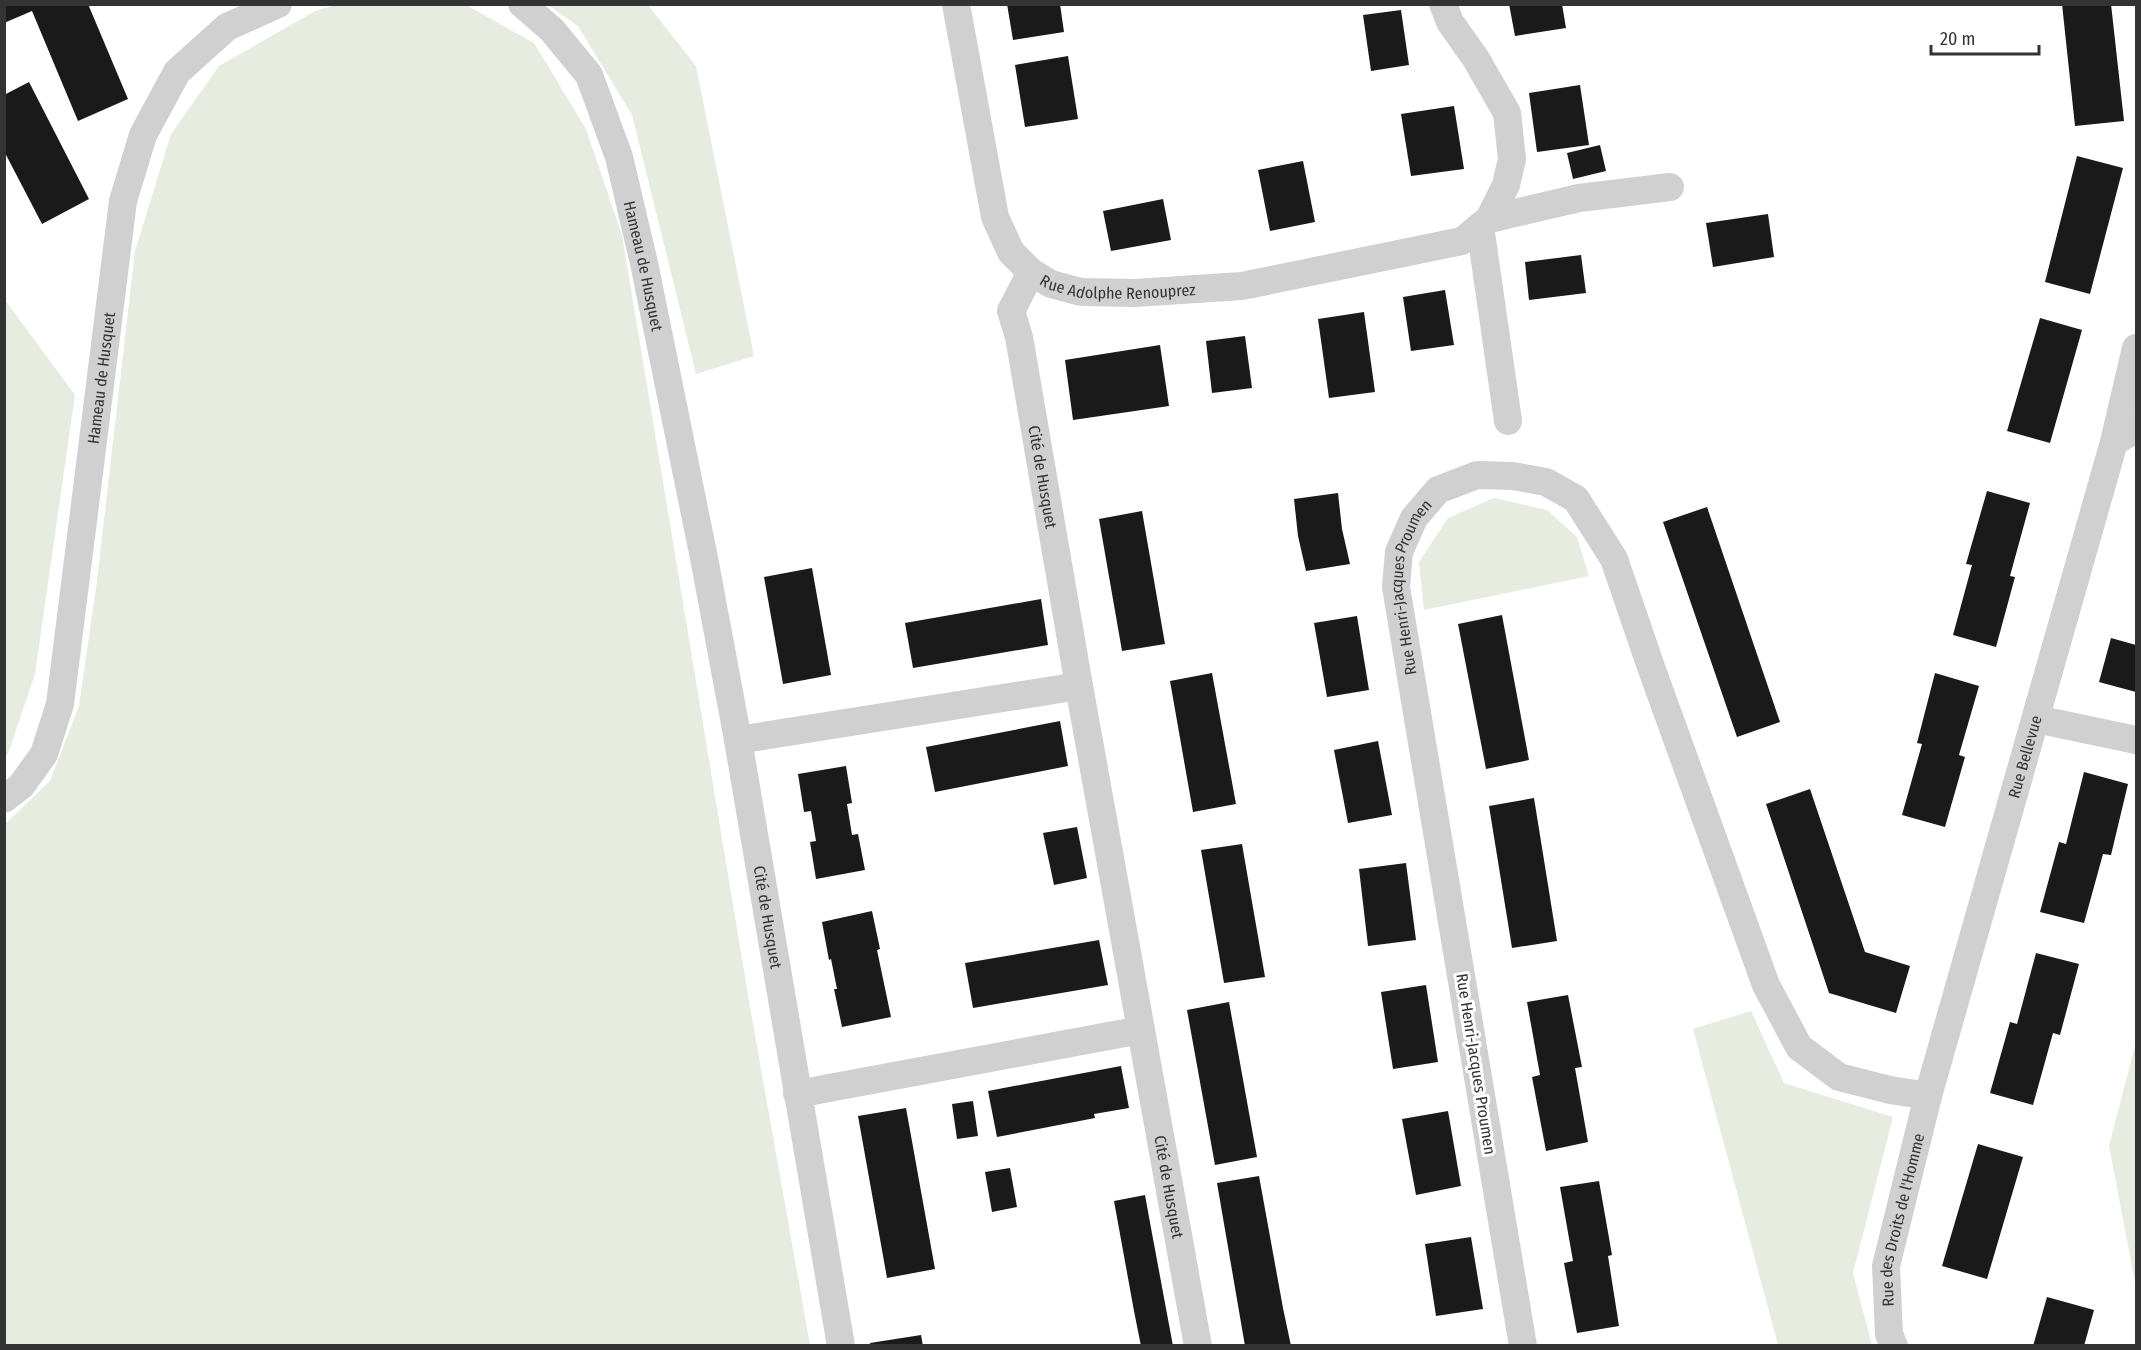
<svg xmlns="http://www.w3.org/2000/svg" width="2141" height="1350" viewBox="0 0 2141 1350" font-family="'Fira Sans Condensed',sans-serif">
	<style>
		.green { fill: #e6ecdf }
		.building { fill: #1a1a1a }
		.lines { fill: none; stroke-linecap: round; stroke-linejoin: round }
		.minor { stroke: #d0d0d0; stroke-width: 28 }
		.labels { text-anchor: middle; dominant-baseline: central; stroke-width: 6; stroke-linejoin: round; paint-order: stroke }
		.street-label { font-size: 16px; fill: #333; stroke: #fff }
	</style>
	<rect width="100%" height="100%" fill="#fff"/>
	<path class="green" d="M339,4L466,5L534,43L586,129L622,235L749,1001L810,1345H5V824L50,781L79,706L97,581L135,251L171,134L219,66L315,11Z
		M548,5H648L696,66L754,356L696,374L632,115L578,26Z
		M5,300L75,395L35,674L8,754L5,757Z
		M1494,498L1547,510L1577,537L1589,576L1424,610L1419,562L1448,518Z
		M1751,1011L1784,1083L1893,1117L1853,1273L1872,1345H1778L1693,1029Z
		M2136,1042V1287L2109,1146Z"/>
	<path class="building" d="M4,4H88L128,99L78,121L32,11L4,23Z
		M1007,4H1060L1064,32L1013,40Z
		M1509,4H1562L1566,28L1515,36Z
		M2062,4H2111L2124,121L2075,126Z
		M1401,10L1409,65L1371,71L1363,15Z
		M1068,56L1078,119L1025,127L1015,65Z
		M29,82L89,199L42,224L4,151V95Z
		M1580,85L1589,145L1537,152L1529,93Z
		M1454,106L1464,169L1411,176L1401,114Z
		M1600,145L1606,171L1573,179L1567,153Z
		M2077,156L2123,168L2090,294L2045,282Z
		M1303,161L1315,222L1270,231L1258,170Z
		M1163,199L1171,240L1111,251L1103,211Z
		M1768,214L1774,257L1713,267L1706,223Z
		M1581,255L1586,293L1529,300L1525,262Z
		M1445,290L1454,345L1411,351L1403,297Z
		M1364,312L1375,392L1329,398L1318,319Z
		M2040,318L2082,330L2050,443L2007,431Z
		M1245,336L1252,388L1212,393L1206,341Z
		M1160,345L1169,406L1073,420L1065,360Z
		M1987,491L2030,503L2010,576L2015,577L1996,647L1953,635L1972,565L1966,564Z
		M1338,493L1342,529L1350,564L1306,571L1298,536L1294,499Z
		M1707,507L1780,722L1737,737L1663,522Z
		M1142,511L1165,644L1122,651L1099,519Z
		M812,568L831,675L783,684L764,577Z
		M1041,599L1048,645L913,668L905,623Z
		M1502,615L1529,760L1486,769L1458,624Z
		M1357,616L1369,690L1327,697L1314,623Z
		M2111,638L2136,645V692L2099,682Z
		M1212,673L1236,804L1193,812L1170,681Z
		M1935,673L1979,686L1959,755L1965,757L1945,827L1902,815L1922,744L1917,743Z
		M1060,721L1068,766L935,792L926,747Z
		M1378,741L1392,815L1348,823L1334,750Z
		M846,766L852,803L847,804L852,835L858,834L865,870L816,879L810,842L816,841L811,811L804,812L798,774Z
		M2084,772L2128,784L2111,855L2103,854L2084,923L2040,912L2059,842L2066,844Z
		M1810,789L1865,952L1910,966L1896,1013L1829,993L1766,804Z
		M1534,798L1557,941L1512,948L1489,806Z
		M1077,827L1087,878L1054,885L1043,833Z
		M1242,844L1265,977L1224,983L1201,850Z
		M1406,863L1416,940L1368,946L1359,869Z
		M872,911L880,949L877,950L891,1017L842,1027L834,989H837L831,959L829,960L822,922Z
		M1099,940L1108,985L973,1008L965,963Z
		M2036,953L2079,964L2060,1035L2053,1033L2033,1105L1990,1093L2010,1022L2017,1024Z
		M1426,985L1438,1062L1393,1069L1381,992Z
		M1568,995L1582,1067L1575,1068L1588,1142L1546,1151L1532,1077L1540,1075L1527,1002Z
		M1229,1002L1257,1157L1215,1165L1187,1010Z
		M1121,1066L1129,1108L1094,1114L1095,1118L997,1137L988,1091Z
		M973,1101L978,1136L957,1139L952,1104Z
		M906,1108L935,1269L887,1278L858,1116Z
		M1448,1111L1461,1186L1416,1195L1402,1119Z
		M1978,1144L2023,1157L1987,1279L1942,1266Z
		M1010,1168L1017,1207L992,1212L985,1172Z
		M1259,1176L1283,1308L1291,1346H1245L1217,1183Z
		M1599,1181L1612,1255L1608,1256L1619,1326L1577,1333L1564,1263L1573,1261L1560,1187Z
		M1145,1195L1151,1228L1173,1346H1141L1134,1311L1114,1201Z
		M1471,1237L1483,1309L1436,1316L1425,1244Z
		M2047,1297L2094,1310L2084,1346H2033Z
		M921,1335L923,1346H871L870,1343Z"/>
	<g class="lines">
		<g class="minor">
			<path id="s1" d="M522,4L552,30L589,75L619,157L644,263L704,558L738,740L841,1346"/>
			<path id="s2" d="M956,4L995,217L1011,252L1031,272L1051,284L1081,292L1135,293L1242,286L1462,241L1489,219L1506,185L1512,159L1507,113L1476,59L1450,22L1443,4"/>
			<path d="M1489,219L1579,198L1670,187"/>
			<path d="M1480,226L1508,421"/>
			<path id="s3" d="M1031,272L1011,311L1019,337L1079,686L1198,1346"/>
			<path d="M2114,442L2136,348"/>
			<path d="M2036,719L2136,740"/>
			<path d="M738,740L1079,686"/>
			<path id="s4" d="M4,799L21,786L44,754L60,704L123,201L143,135L177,72L227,27L278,4"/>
			<path d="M797,1094L1141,1030"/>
			<path id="s5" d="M1523,1346L1396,587L1399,552L1414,518L1438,490L1477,475L1513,476L1546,482L1576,499L1614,559L1651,667L1766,985L1799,1047L1839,1077L1890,1090L1928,1096"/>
			<path id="s6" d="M1894,1346L1889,1334L1886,1266L1928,1096L2114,442L2136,429"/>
		</g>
	</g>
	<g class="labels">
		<g class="street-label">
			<text stroke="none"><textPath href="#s1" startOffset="297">Hameau de Husquet</textPath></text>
			<text stroke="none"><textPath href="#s2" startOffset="374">Rue Adolphe Renouprez</textPath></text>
			<text stroke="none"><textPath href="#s4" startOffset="442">Hameau de Husquet</textPath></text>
			<text stroke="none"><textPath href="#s3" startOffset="213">Cité de Husquet</textPath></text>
			<text stroke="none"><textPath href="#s5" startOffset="772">Rue Henri-Jacques Proumen</textPath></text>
			<text stroke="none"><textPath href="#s6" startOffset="609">Rue Bellevue</textPath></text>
			<text stroke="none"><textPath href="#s1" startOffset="960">Cité de Husquet</textPath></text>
			<text transform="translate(1476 1064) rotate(81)">Rue Henri-Jacques Proumen</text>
			<text stroke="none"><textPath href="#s3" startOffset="934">Cité de Husquet</textPath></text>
			<text stroke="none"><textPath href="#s6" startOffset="129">Rue des Droits de l'Homme</textPath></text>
		</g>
	</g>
	<rect width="2141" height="1350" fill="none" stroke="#333333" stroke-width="12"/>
	<path d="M1931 45v9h108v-9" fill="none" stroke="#333333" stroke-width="3"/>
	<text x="1940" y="45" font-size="18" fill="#333333" stroke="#ffffff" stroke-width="4.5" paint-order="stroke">20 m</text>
</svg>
